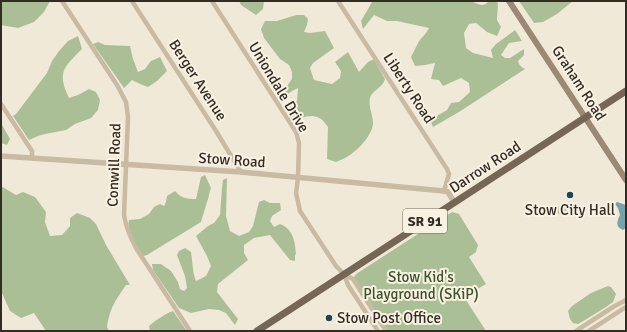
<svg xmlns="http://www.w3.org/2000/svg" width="627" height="332" viewBox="0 0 627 332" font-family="Signika,sans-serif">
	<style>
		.green { fill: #abbf97 }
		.water { fill: #76a2ae }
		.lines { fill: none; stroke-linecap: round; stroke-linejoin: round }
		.minor { stroke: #c8baa3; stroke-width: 4.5 }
		.tertiary { stroke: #c8baa3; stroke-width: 5.5 }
		.secondary { stroke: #9c8975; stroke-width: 6 }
		.primary { stroke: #766656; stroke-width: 7 }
		.poi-dot { fill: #1b4755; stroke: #f9f2e3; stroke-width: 1.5 }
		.labels { text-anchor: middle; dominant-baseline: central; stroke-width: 4; stroke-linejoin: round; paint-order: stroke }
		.shield { fill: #f9f2e3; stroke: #6e675e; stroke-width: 1 }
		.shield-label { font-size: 14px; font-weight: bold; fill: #332c25 }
		.street-label { font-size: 15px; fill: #332c25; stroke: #f9f2e3 }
		.poi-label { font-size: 15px; fill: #332c25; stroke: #f9f2e3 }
		.park-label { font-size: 15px; fill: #3c5229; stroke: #f9f2e3 }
	</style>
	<rect width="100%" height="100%" fill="#f1e9d7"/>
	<path class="green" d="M1,1H50L44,12L34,22L18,28L1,25Z
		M239,1H264L263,9L256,15L241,5Z
		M371,1H473V2C480,5 484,7 489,1H494L498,3L497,20L501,27L497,36L487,32L476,23L469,24L464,33L466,48L473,53L493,58L491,50L496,44L515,30L517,33L522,41L509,43L501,55L505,58H510L524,49V55L518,61C519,65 521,67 525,69L459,112L433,127L430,120L447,110L451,103L459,102L470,92L469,83L461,78L443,86L439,80L431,79L435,63L425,65L415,66L411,57L419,41L426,33L429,28L397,21H387L374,15L363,29L361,21L368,9L372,2Z
		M519,1H573L557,14L543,22L534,23Z
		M296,15H304L308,19L307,25L304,32L310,33L325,31L334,48L313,63L310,68L314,80L332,84L340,78L341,71L335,62L348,52L359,72L368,62L374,59L377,65L385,79C383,88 372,90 370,98C368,106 373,115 373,123C373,134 359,149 350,155C346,158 340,160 336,162L327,159L328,127C326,125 324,121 321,119C313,113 302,117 293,122L286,108L297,101L298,88L292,91L281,99L277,96L284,90L292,79V72L289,65L280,59L264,38L261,29L265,21H277Z
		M78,36L82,49C63,68 57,72 69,98L78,95L89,89L96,92L100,100L98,110L91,118L75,124L66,130L45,134L38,136L29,140L13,116L16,114L47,73L52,61L59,51L68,41Z
		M98,42L105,45L130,46L133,59L138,72L145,69L151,61L160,57L167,71L157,81L148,87L140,84L132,80L124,88L93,44Z
		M1,123L10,139L7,145L1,143Z
		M205,175L211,188C209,193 209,197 207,202C205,209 203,215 201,222L147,255L143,256C137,246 126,231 129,220L140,219L149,214L154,207L160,204L164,206L166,202L167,196L175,191C181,198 186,199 196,199L201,177Z
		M227,178L226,216L230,231L239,236L249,232L253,226L259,202L264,200L270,203H280L281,210L272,216L270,221L274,227L280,224C293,229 295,241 296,254L295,255V261L290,260L270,235L254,238L244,245V253L248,260L218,284L217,292L238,319L235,325L226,313L219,310L209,309L191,313L179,308L153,270L152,264H161L171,271L178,282L180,289L184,291L187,288L185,276L177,255L179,251L185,248L191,252C193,263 192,271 196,281L206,276L211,266L207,256L196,236L208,226L214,223L220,215L222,188L223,180Z
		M1,186L16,195L23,192L35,197L46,212L45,222L50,236L62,235L70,226V218L77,213L90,218L96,224L106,245L130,285H126C115,301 110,308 107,327L109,331H46L34,313L21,318L10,311L1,291Z
		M557 210a5 5 0 1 1 10 0a5 5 0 1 1-10 0Z
		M452,212L459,214L478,245L476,252L469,257L486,284L464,297L486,331H386L353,279L356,274Z
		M608,286L611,287L616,294L613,302L606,307L598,312L585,320L578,324L573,323L570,319L568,311L572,306L591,293Z
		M173,311L187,331H150L149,326C155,321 166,313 173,311Z"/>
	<path class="water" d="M617,202L626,205V228L623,230C615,227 617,221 620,215L618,208L615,204Z"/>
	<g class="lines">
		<path class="minor" d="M62,1L117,85L126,102L128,117L124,215C126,227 130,237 136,248L190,331
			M132,1L216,131L241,172
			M212,1L296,132L299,143L298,178L296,193L300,211L336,266L344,274L353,279L386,331
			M338,1L447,169L449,174L444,191
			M1,104L32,151V158
			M344,274L348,285L378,331
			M576,331L613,307L626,300
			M589,331L626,307"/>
		<path class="tertiary" d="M1,156L241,172L444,191L448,192L454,202"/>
		<path class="secondary" d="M509,1L626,180"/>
		<path class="primary" d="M257,331L626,91"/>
	</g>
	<g class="poi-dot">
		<circle cx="570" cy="195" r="4"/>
		<circle cx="329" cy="318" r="4"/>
	</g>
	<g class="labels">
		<rect class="shield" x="403" y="209" width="44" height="24" rx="3"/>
		<g class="shield-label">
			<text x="425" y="221">SR 91</text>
		</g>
		<g class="street-label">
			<text transform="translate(198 80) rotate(57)">Berger Avenue</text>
			<text transform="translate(579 83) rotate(57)">Graham Road</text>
			<text transform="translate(279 87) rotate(59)">Uniondale Drive</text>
			<text transform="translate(409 88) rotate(57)">Liberty Road</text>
			<text transform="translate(232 160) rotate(4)">Stow Road</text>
			<text transform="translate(114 165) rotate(-88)">Conwill Road</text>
			<text transform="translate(485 167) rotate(-33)">Darrow Road</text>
		</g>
		<g class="poi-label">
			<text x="570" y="210">Stow City Hall</text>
			<text x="337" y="318" text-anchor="start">Stow Post Office</text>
		</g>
		<g class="park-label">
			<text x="421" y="277">Stow Kid's<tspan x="421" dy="17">Playground (SKiP)</tspan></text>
		</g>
	</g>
	<rect width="627" height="332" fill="none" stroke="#332c25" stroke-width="4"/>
</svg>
